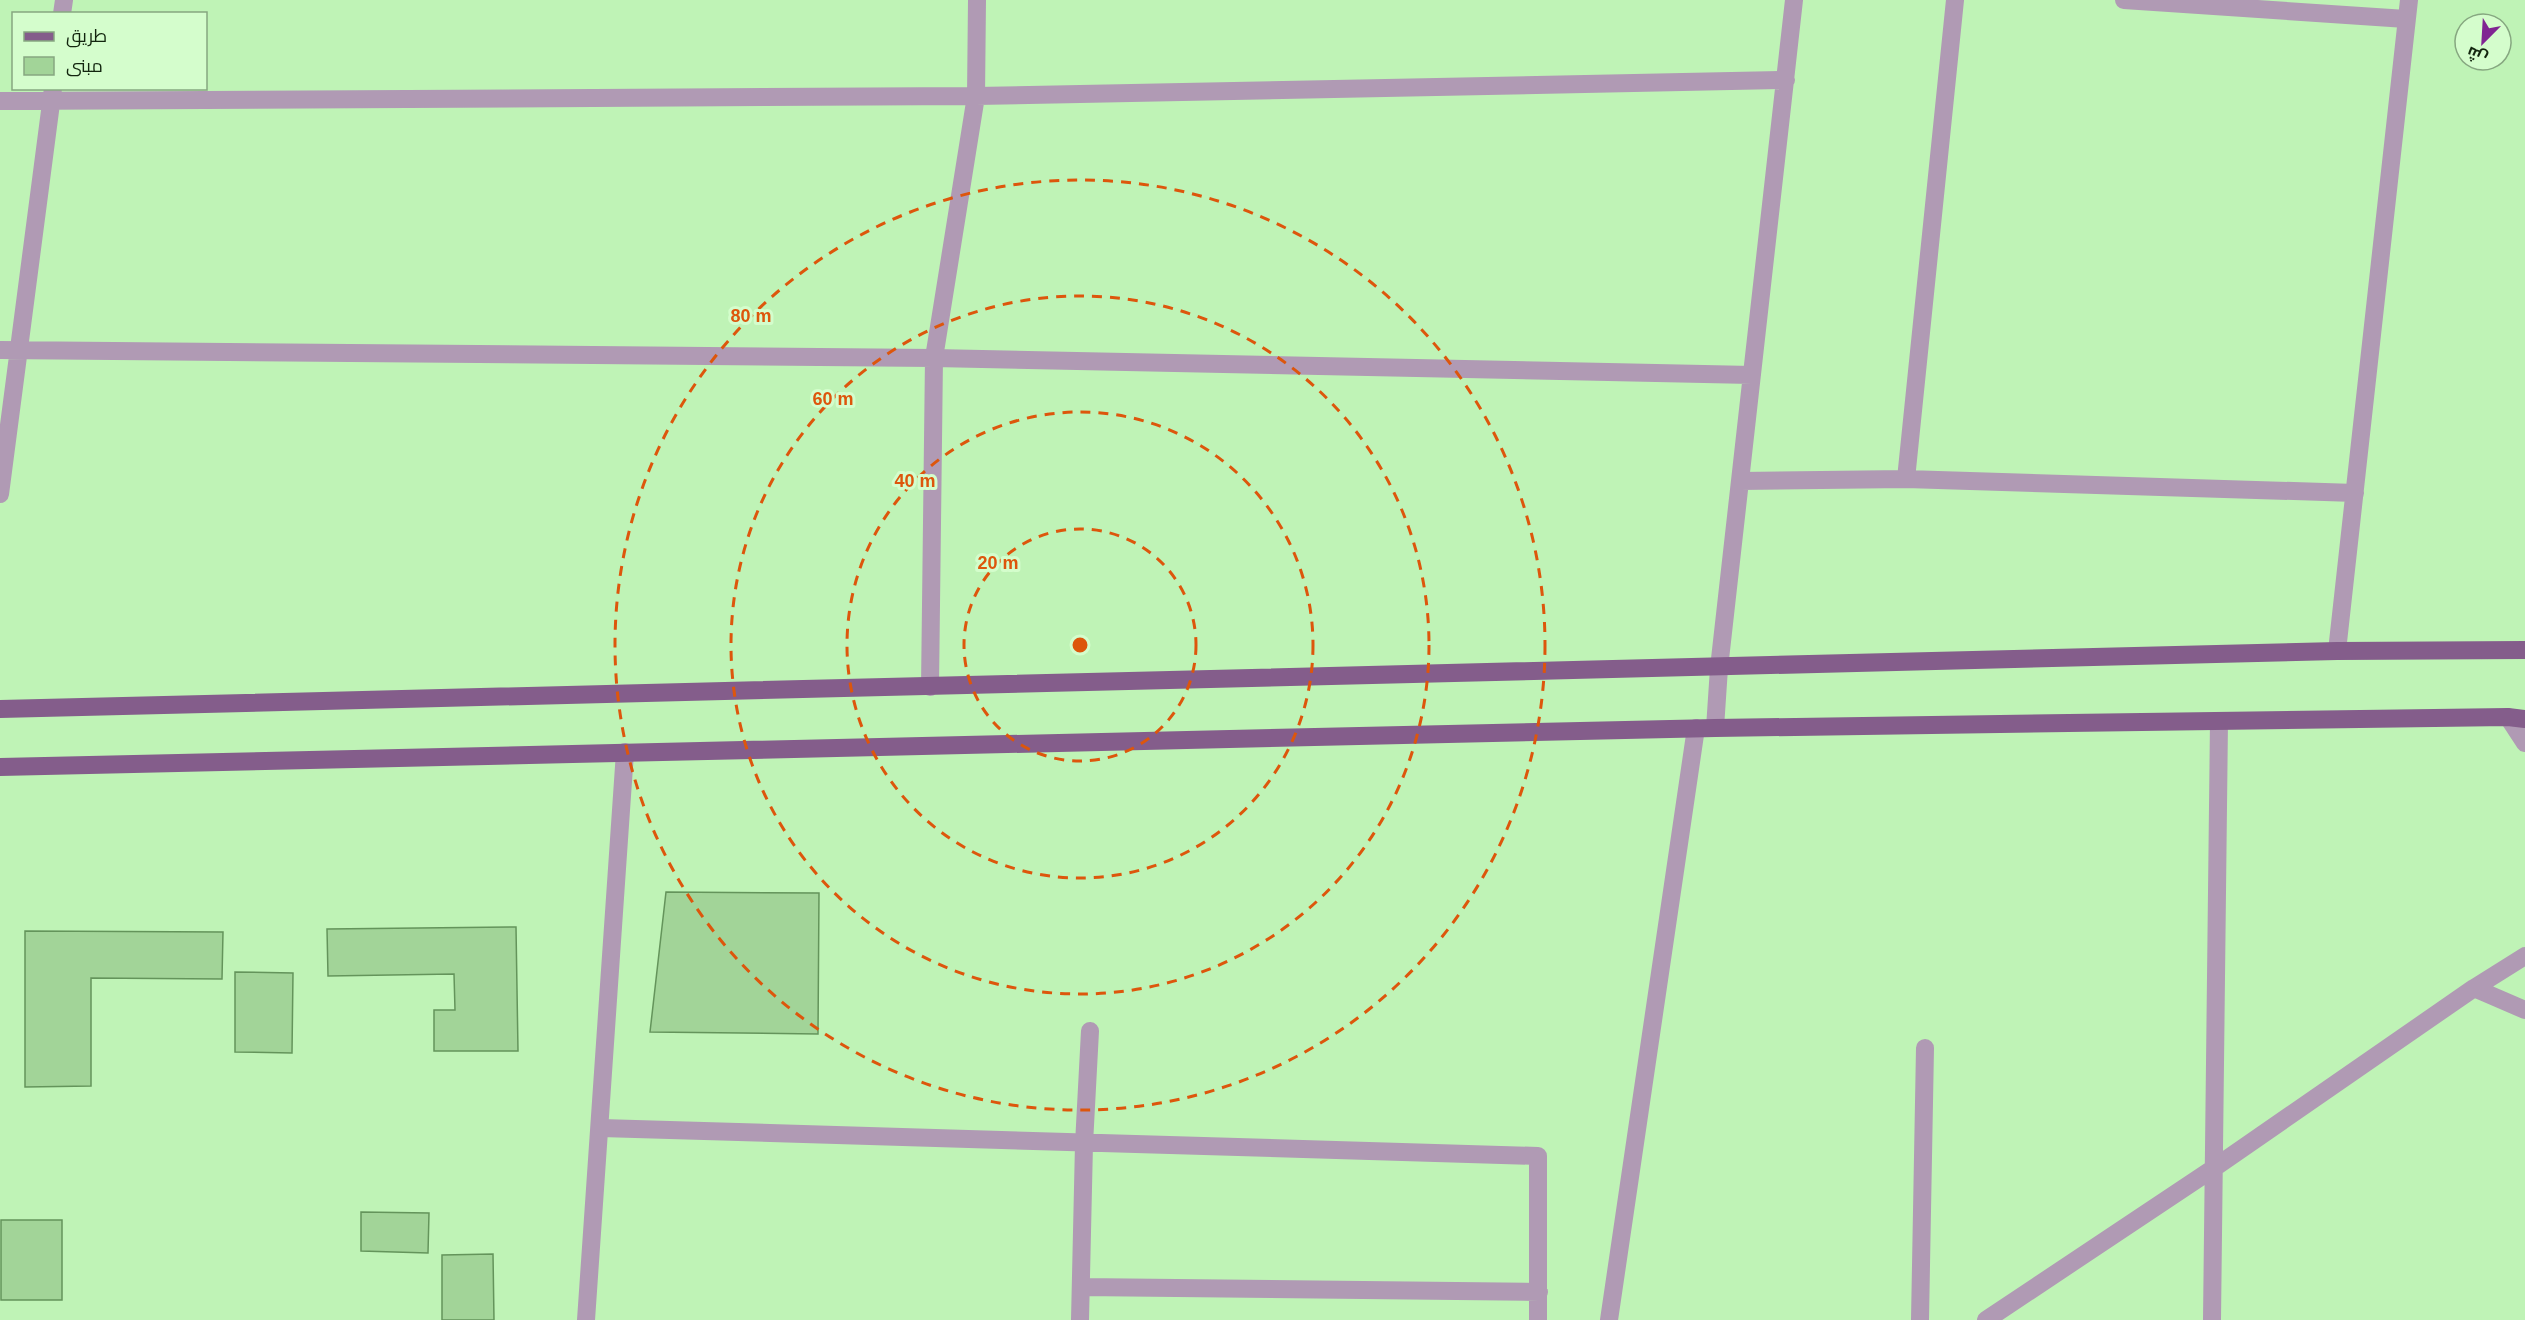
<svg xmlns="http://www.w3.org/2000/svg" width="2525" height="1320" viewBox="0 0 2525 1320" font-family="Helvetica,Cairo,sans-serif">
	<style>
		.building { fill: #a2d498; stroke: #64945b; stroke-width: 1.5 }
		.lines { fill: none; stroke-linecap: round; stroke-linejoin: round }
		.minor { stroke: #b09ab4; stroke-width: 18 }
		.major { stroke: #845d8b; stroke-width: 18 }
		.ring { fill: none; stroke: #dd560c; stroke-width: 3; stroke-dasharray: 10 8 }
		.centre { fill: #dd560c; stroke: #d4fdcc; stroke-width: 3 }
		.ring-label { font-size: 18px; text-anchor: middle; font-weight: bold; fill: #dd560c; stroke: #d4fdcc; stroke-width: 6; stroke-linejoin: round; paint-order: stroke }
	</style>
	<rect width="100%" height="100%" fill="#bff3b6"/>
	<path class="building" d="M666,892L819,893L818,1034L650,1032Z
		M516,927L518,1051H434V1010H455L454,974L328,976L327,929Z
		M25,931L223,932L222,979L91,978V1086L25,1087Z
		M235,972L293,973L292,1053L235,1052Z
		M361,1212L429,1213L428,1253L361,1251Z
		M1,1220H62V1300H1Z
		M493,1254L494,1320H442V1255Z"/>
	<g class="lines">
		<path class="minor" d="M2124,0L2406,19
			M62,14L64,0
			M0,101L976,96L1786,80
			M0,350L934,358L1752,375
			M1906,479L1955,0
			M1740,481L1906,479L2355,493
			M0,494L53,88
			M2337,651L2409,0
			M930,687L934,358L976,96L977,0
			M2508,717L2525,743
			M1715,728L1719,668L1794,0
			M2474,988L2525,956
			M601,1128L1538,1156V1320
			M1081,1287L1539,1292
			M586,1320L625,752
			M1080,1320L1084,1144L1090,1031
			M1609,1320L1696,728
			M1920,1320L1925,1048
			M1986,1320L2214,1168L2474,988L2525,1010
			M2212,1320L2219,721"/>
		<path class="major" d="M0,709L2337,651L2525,650
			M0,767L1715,728L2508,717L2525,719"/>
	</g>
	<g class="ring">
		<circle cx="1080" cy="645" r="116"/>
		<circle cx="1080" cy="645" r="233"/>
		<circle cx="1080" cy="645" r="349"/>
		<circle cx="1080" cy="645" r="465"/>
	</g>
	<circle cx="1080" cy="645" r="9" class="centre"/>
	<g class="ring-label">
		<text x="751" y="322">80 m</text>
		<text x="833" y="405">60 m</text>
		<text x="915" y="487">40 m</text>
		<text x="998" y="569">20 m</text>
	</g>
	<rect x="12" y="12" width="195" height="78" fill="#d4fdcc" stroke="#86a780" stroke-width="1.5"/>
	<rect x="24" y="32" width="30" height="9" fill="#845d8b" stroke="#86a780" stroke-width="1.5"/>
	<text x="66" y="42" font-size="18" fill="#12250e">طريق</text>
	<rect x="24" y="57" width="30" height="18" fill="#a2d498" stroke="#86a780" stroke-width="1.5"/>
	<text x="66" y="72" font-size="18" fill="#12250e">مبنى</text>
	<g transform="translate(2483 42) rotate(204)"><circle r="28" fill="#d4fdcc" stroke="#86a780" stroke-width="1.5"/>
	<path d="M0-4.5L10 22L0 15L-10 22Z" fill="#802592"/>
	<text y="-9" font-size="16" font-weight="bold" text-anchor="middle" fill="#12250e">ش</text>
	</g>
</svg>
